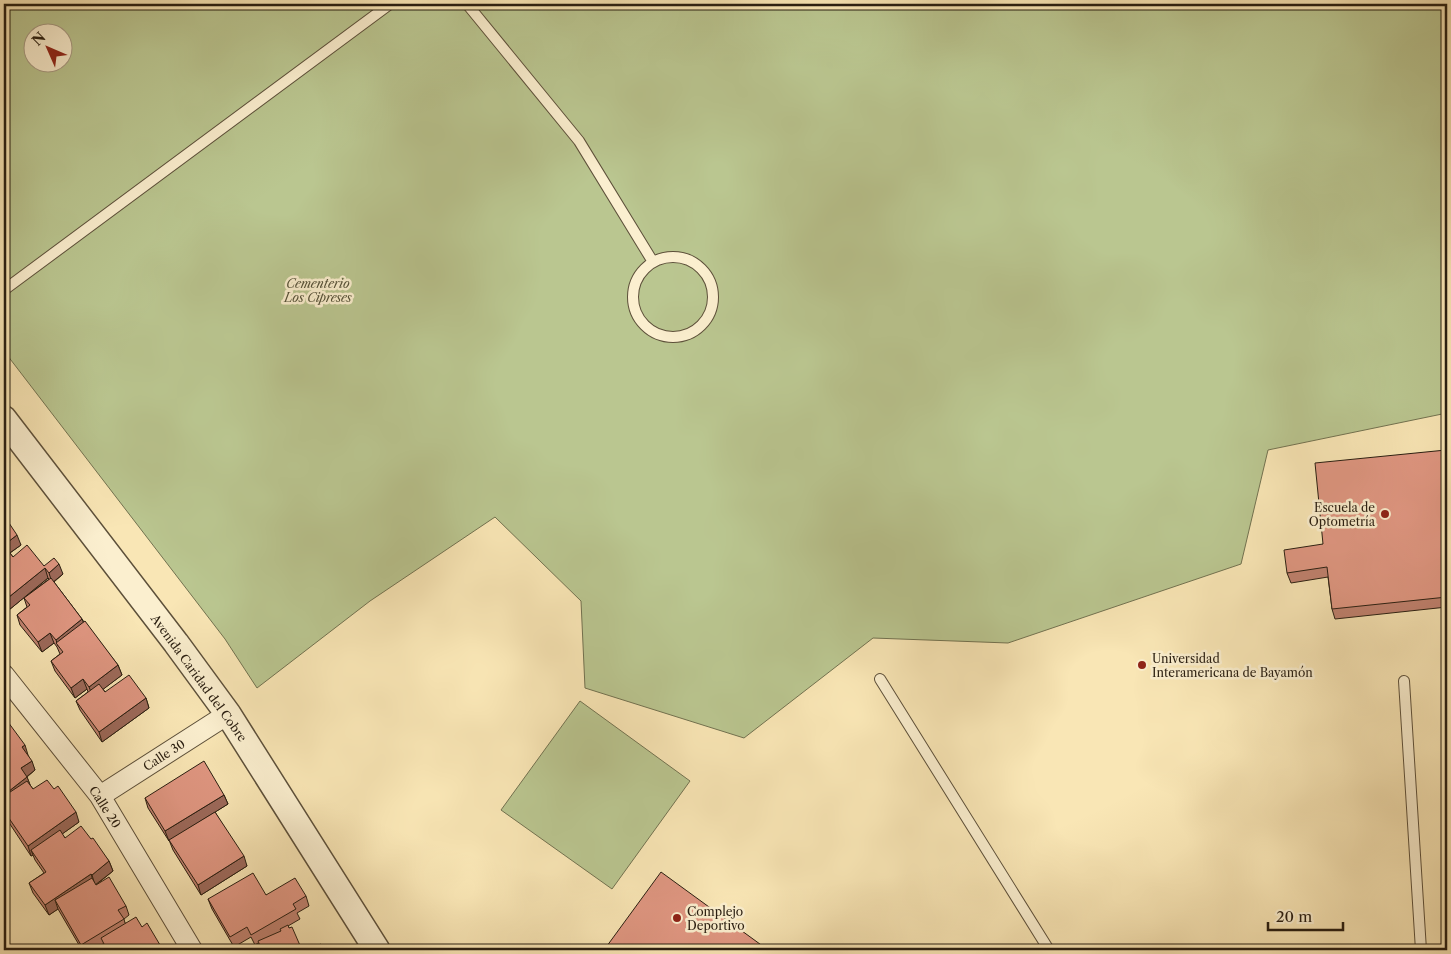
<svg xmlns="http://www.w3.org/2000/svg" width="1451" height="954" viewBox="0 0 1451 954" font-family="'Libre Caslon Text',serif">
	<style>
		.green { fill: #bac690; stroke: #727250; fill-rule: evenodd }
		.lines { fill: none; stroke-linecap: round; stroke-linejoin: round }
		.service-casing { stroke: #5d503a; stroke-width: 12 }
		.minor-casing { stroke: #5d503a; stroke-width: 22 }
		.tertiary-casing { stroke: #5d503a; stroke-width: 28 }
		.service { stroke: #fbefcf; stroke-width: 10 }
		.minor { stroke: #fbefcf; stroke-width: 20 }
		.tertiary { stroke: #fbefcf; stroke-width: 25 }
		.wall { fill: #c18270; stroke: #291e11 }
		.shaded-wall { fill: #9d6a5b; stroke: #291e11 }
		.building { fill: #e09782; stroke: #291e11 }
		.poi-dot { fill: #8f2418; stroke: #fbefcf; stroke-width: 2 }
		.labels { text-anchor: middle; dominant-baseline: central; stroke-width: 5; stroke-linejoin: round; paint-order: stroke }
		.park-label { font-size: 12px; font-style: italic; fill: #545037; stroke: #fbefcf }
		.poi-label { font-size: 12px; fill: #291e11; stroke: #fbefcf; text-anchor: start }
		.street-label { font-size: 12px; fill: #291e11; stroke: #fbefcf }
	</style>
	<rect width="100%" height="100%" fill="#f9e6b5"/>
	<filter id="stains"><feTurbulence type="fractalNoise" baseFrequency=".004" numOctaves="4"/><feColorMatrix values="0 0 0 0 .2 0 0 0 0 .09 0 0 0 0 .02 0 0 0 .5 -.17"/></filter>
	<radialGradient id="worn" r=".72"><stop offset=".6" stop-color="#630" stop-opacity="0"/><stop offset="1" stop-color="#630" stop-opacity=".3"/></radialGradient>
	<path class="green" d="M4,4H1447V413L1268,450L1241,564L1008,643L873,638L744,738L585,688L581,601L495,517L370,601L257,688L225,639L4,351ZM32,32H62V62H32Z
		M580,701L690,781L612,889L501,810Z"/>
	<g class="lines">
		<defs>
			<path id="service" d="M467,4L579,141L653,262
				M633 297a40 40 0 1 1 80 0a40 40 0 1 1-80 0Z
				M4,290L390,4
				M880,679L1049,950
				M1404,681L1421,950"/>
			<path id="minor" d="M4,675L100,796L192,950
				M100,796L228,714"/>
			<path id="tertiary" d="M4,419L176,643L228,714L377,950"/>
		</defs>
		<use href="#service" class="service-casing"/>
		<use href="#minor" class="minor-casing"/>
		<use href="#tertiary" class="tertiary-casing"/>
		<use href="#service" class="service"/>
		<use href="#minor" class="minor"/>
		<use href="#tertiary" class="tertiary"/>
	</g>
	<path class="wall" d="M1447,453V607L1335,619L1332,609L1328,577L1291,583L1287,573L1323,544Z
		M4,523L21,545L10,553L13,557L44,566L63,574L54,582L82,619L84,622L118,665L122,675L103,689L105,692L146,698L149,708L102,742L80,710L76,701L88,692L87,689L75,698L55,671L51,661L60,654L57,647L54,643L42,652L20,625L17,615L27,607L24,598L49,579L48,578L4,614Z
		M4,726L28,755L35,770L27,777L30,785L33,789L79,822L62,834L65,838L91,839L109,861L113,871L96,885L126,906L129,915L124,919L125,923L142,927L163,950L104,947L103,944L92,950H82L58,909L49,915L33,893L29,883L44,873L35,860L33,855L31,856L4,815Z
		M224,795L228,804L215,812L247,866L201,895L173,850L169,840V841L148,808L145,798Z
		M266,895L306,896L309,906L297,913L300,919L288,926L302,950H261L258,943L255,945L251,937L234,947L212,909L208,899Z"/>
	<path class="shaded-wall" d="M17,535L21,545L4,557V545Z
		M59,564L63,574L52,583L49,573Z
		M45,568L48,578L4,614V601Z
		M82,619L86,629L58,646L56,640Z
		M50,633L54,643L42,652L38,642Z
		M118,665L122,675L93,697L89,687Z
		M83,679L87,689L75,698L71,688Z
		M146,698L149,708L102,742L99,732Z
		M25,745L28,755L26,757L22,747Z
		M32,761L35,770L25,778L21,768Z
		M27,777L31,787L4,807V795Z
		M224,795L228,804L169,841L165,831Z
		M76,812L79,822L34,854L31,850L33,855L31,856L28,846Z
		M244,856L247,866L201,895L198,885Z
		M109,861L113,871L95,885L92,875Z
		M91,874L94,884L55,900L58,909L49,915L45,905Z"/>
	<path class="building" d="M1446,450L1447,460V597L1332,609L1327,567L1287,573L1284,550L1323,544L1315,463Z
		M4,523L6,525L9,523L17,535L4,545Z
		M27,545L44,566L54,558L59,564L49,573L45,568L4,601V550L6,548L13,557Z
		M51,578L82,619L56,640L50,633L38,642L17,615L30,605L24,598Z
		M85,621L118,665L89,687L83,679L71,688L51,661L63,652L56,643Z
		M129,675L146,698L99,732L76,701L99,684L105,692Z
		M8,722L25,745L22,747L32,761L21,768L27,777L4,795V726Z
		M204,761L224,795L165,831L145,798Z
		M47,780L54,789L58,786L76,812L28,846L4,811V796L27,781L33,789Z
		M215,812L244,856L198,885L169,840Z
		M81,826L91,839L93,838L109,861L92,875L91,874L45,905L29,883L46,872L31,850L60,830L65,838Z
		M661,872L764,947L762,950H604Z
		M253,873L266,895L295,878L306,896L293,904L296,909L251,935L247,927L230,937L208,899Z
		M109,877L126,906L118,910L124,919L81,945L55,900L92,878L96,885Z
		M136,917L142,927L147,923L163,950H97L105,946L101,938Z
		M288,925L289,928L292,927L302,950H262L258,941L281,931L280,929Z
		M321,944L323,950H308Z"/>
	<g class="poi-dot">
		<circle cx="1385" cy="514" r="5"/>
		<circle cx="1142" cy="665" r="5"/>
		<circle cx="677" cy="918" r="5"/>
	</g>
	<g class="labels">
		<g class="park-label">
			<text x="318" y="283">Cementerio<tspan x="318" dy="14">Los Cipreses</tspan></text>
		</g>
		<g class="poi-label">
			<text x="1375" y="507" text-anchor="end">Escuela de<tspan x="1375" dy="14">Optometría</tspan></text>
			<text x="1152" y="658">Universidad<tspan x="1152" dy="14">Interamericana de Bayamón</tspan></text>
			<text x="687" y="911">Complejo<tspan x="687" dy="14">Deportivo</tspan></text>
		</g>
		<g class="street-label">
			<text transform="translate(199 678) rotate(54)">Avenida Caridad del Cobre</text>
			<text transform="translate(164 755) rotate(-33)">Calle 30</text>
			<text transform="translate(105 807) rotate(57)">Calle 20</text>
		</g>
	</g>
	<rect width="1451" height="954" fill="none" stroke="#f9e6b5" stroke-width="20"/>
	<rect x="5" y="5" width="1441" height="944" fill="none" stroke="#291e11" stroke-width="2.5"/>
	<rect x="10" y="10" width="1431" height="934" fill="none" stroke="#291e11"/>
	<g transform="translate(48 48) rotate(315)"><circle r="24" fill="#fbefcf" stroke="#a79b83"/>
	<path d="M0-4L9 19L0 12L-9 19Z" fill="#8f2418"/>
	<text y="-8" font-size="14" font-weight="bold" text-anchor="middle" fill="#291e11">N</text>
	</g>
	<path d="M1268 922v8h75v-8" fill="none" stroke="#291e11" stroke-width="2.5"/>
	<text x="1276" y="922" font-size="15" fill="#291e11" stroke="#fbefcf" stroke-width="4" paint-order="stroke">20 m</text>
	<rect width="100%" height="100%" filter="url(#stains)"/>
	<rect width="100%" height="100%" fill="url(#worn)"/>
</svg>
